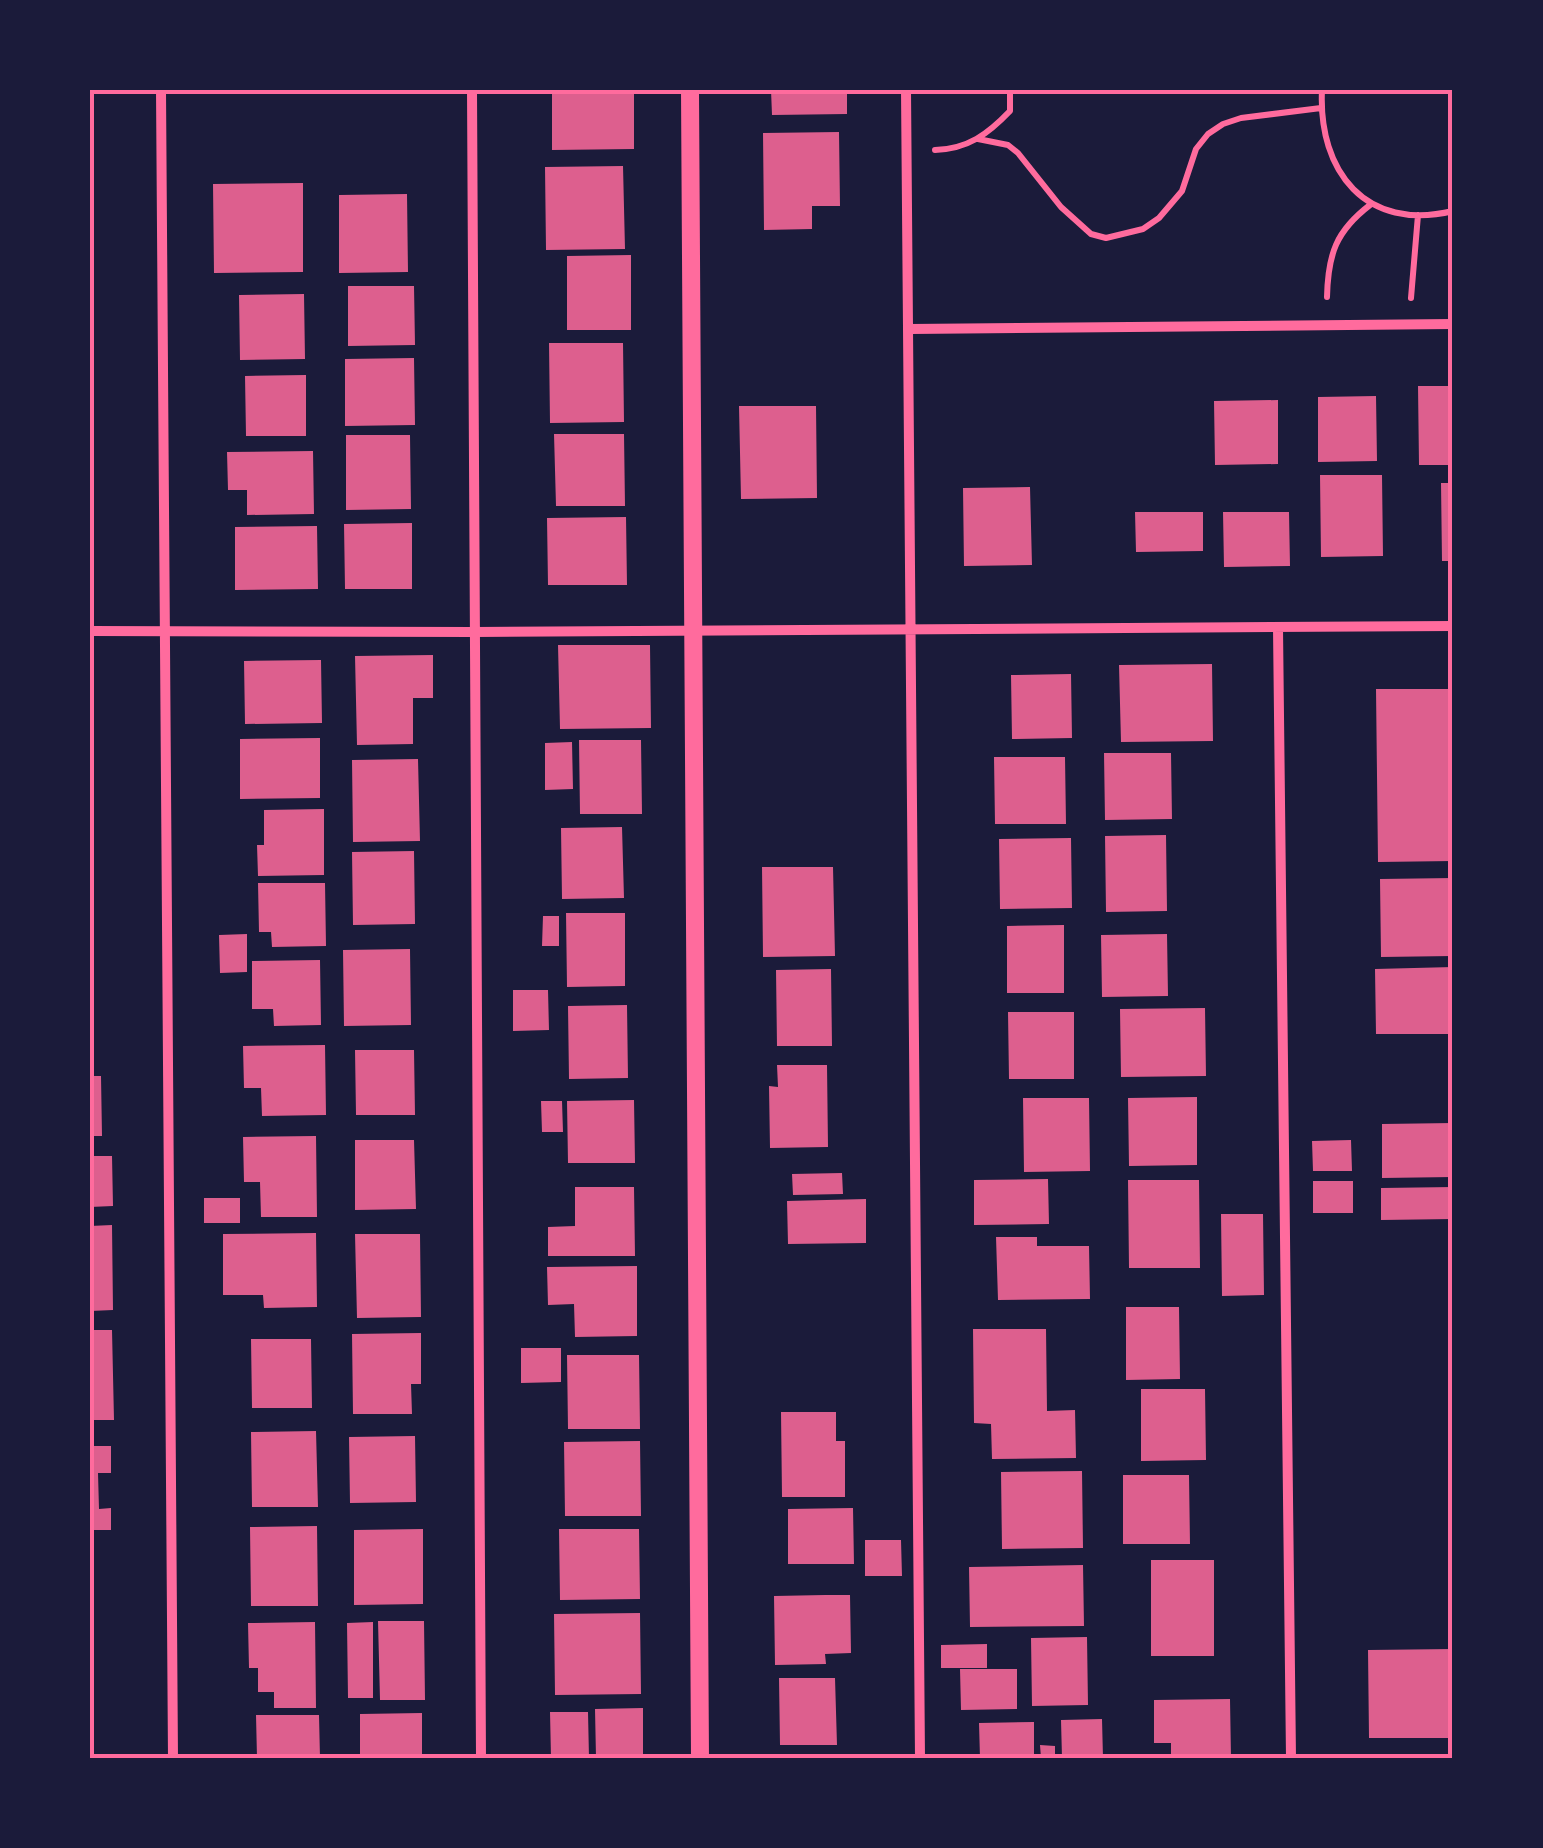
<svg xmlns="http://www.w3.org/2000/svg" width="1543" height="1848" viewBox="0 0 1543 1848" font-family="Arial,sans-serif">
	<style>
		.building { fill: #dd5f8e }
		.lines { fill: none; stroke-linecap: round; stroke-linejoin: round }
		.path { stroke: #ff6b9d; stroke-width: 6 }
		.minor { stroke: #ff6b9d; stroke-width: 10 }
		.tertiary { stroke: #ff6b9d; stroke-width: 18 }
		.neatline { fill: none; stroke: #ff6b9d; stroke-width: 4 }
	</style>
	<rect width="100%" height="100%" fill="#1b1b3a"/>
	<path class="building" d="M552,90H634V149L552,150Z
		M771,90H847V114L772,115Z
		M839,132L840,206H812V229L764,230L763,133Z
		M623,166L625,249L546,250L545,167Z
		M303,183V272L214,273L213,184Z
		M407,194L408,272L339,273V195Z
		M631,255V330H567V256Z
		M348,286H414L415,345L348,346Z
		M304,294L305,359L240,360L239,295Z
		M549,343H623L624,422L550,423Z
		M414,358L415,425L345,426V359Z
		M306,375V436H246L245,376Z
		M1418,386H1453V465H1419Z
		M1376,396L1377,461L1318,462V397Z
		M1278,400V464L1215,465L1214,401Z
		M739,406H816L817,498L741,499Z
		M554,434H624L625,506H556Z
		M346,435H410L411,509L346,510Z
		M313,451L314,514L247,515V490H228L227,452Z
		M1320,475H1382L1383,556L1321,557Z
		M1441,483H1453V561H1442Z
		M1030,487L1032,565L964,566L963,488Z
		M1135,512H1203V551L1136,552Z
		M1223,512H1289L1290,566L1224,567Z
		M626,517L627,585H548L547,518Z
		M412,523V589H345L344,524Z
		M317,526L318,589L235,590V527Z
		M558,645H650L651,728L560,729Z
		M433,655V698H413V744L357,745L355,656Z
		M321,660L322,723L245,724L244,661Z
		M1212,664L1213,741L1121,742L1119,665Z
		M1071,674L1072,738L1012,739L1011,675Z
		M1376,689H1453V861L1378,862Z
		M320,738V798L240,799V739Z
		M579,740H641L642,814H580Z
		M572,742L573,789L545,790V743Z
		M1104,753H1171L1172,819L1105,820Z
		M994,757H1065L1066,824H995Z
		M418,759L420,841L353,842L352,760Z
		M324,809V875L258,876L257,845H264V810Z
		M622,827L624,898L562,899L561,828Z
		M1166,835L1167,911L1106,912L1105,836Z
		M1071,838L1072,908L1000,909L999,839Z
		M414,851L415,924L353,925L352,852Z
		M762,867H833L835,956L763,957Z
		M1453,878V956L1381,957L1380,879Z
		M258,883H325L326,946L272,947L271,932H259Z
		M566,913H625V986L567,987Z
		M543,916H559V946H542Z
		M1064,925V993H1007V926Z
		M247,934V972L220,973L219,935Z
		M1167,934L1168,996L1102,997L1101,935Z
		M410,949L411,1025L344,1026L343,950Z
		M320,960L321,1025L274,1026L273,1009H252V961Z
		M1453,967V1034H1376L1375,969Z
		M831,969L832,1046H777L776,970Z
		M513,990H548L549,1030L513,1031Z
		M627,1005L628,1078L569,1079L568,1006Z
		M1205,1008L1206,1076L1121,1077L1120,1009Z
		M1008,1012H1074V1079H1009Z
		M325,1045L326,1115L262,1116L261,1088H244L243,1046Z
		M355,1050H414L415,1115H356Z
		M777,1065H827L828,1147L770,1148L769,1086L778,1087Z
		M90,1076H101L102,1136H90Z
		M1197,1097V1165L1129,1166L1128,1098Z
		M1023,1098H1089L1090,1171L1024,1172Z
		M634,1100L635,1163H568L567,1101Z
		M541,1101H562L563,1132H542Z
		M1453,1123V1177L1382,1178V1124Z
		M316,1136L317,1217H261L260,1182H244L243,1137Z
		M355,1140H414L416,1209L355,1210Z
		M1351,1140L1352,1171H1313L1312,1141Z
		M90,1156H112L113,1206L90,1207Z
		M842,1173L843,1194L793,1195L792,1174Z
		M1048,1179L1049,1224L974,1225V1180Z
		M1128,1180H1199L1200,1268H1129Z
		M1313,1181H1353V1213H1313Z
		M575,1187H634L635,1256H548V1227L575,1226Z
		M1453,1187V1219L1381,1220V1188Z
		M204,1198H240V1223H204Z
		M866,1199V1243L788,1244L787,1201Z
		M1221,1214H1263L1264,1295L1222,1296Z
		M112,1225L113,1310L90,1311V1226Z
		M316,1233L317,1307L264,1308L263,1295H223V1234Z
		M355,1234H420L421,1317L357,1318Z
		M996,1237H1037V1246H1089L1090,1299L998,1300Z
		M637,1266V1336L575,1337L574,1304L548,1305L547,1267Z
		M1126,1307H1179L1180,1379L1126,1380Z
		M973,1329H1046L1047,1411L1075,1410L1076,1458L992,1459L991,1424L974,1423Z
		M90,1330H112L114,1420H90Z
		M421,1333V1384H411L412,1414H353L352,1334Z
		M251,1339H311L312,1408H252Z
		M521,1348H561V1382L521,1383Z
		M567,1355H639L640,1429H568Z
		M1141,1389H1205L1206,1460L1141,1461Z
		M781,1412H836V1441H845V1497H782Z
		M316,1431L318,1507H252L251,1432Z
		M415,1436L416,1502L350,1503L349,1437Z
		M640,1441L641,1516H565L564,1442Z
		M90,1446H111V1473H98L99,1509L111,1508V1530H90Z
		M1082,1471L1083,1548L1002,1549L1001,1472Z
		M1123,1475H1189L1190,1544H1123Z
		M853,1508L854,1564H788V1509Z
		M317,1526L318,1606H251L250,1527Z
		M423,1529V1604L354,1605V1530Z
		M559,1529H639L640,1599L560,1600Z
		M865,1540H901L902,1576H865Z
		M1151,1560H1214V1656H1151Z
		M1083,1565L1084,1626L970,1627L969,1567Z
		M825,1595H850L851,1653L825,1654L826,1664L775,1665L774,1596Z
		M640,1613L641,1694L555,1695L554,1614Z
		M378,1621H424L425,1700H380Z
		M315,1622L316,1708H274V1692H258V1668H249L248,1623Z
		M373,1622V1698H348L347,1623Z
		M1087,1637L1088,1705L1032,1706L1031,1638Z
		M987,1644V1668H941V1645Z
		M1453,1649V1738H1369L1368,1650Z
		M960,1669H1017V1709L961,1710Z
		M779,1678H835L837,1745H780Z
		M1230,1699L1231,1758H1171V1743H1154V1700Z
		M643,1708V1758H596L595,1709Z
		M550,1712H588L589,1758H551Z
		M422,1713V1758H360V1714Z
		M256,1715H319L320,1758H257Z
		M1102,1719L1103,1758H1062L1061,1720Z
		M1034,1722V1758H980L979,1723Z
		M1040,1745L1055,1746V1758H1041Z"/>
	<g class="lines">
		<path class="path" d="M1322,90C1318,172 1366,232 1453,211
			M978,139L1008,145L1018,153L1061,207L1091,234L1106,238L1143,229L1159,218L1182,191L1196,149L1208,134L1223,124L1241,118L1321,108
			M935,150C968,149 988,134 1010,111V90
			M1327,297C1328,254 1336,231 1370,205
			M1411,298L1418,215"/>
		<path class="minor" d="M161,90L173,1758
			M472,90L481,1758
			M906,90L920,1758
			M910,329L1453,324
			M1278,628L1291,1758
			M90,631L475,632L1453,626"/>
		<path class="tertiary" d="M690,90L700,1758"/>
	</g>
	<rect width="1543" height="1848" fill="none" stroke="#1b1b3a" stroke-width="185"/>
	<rect x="92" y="92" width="1358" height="1664" class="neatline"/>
</svg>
